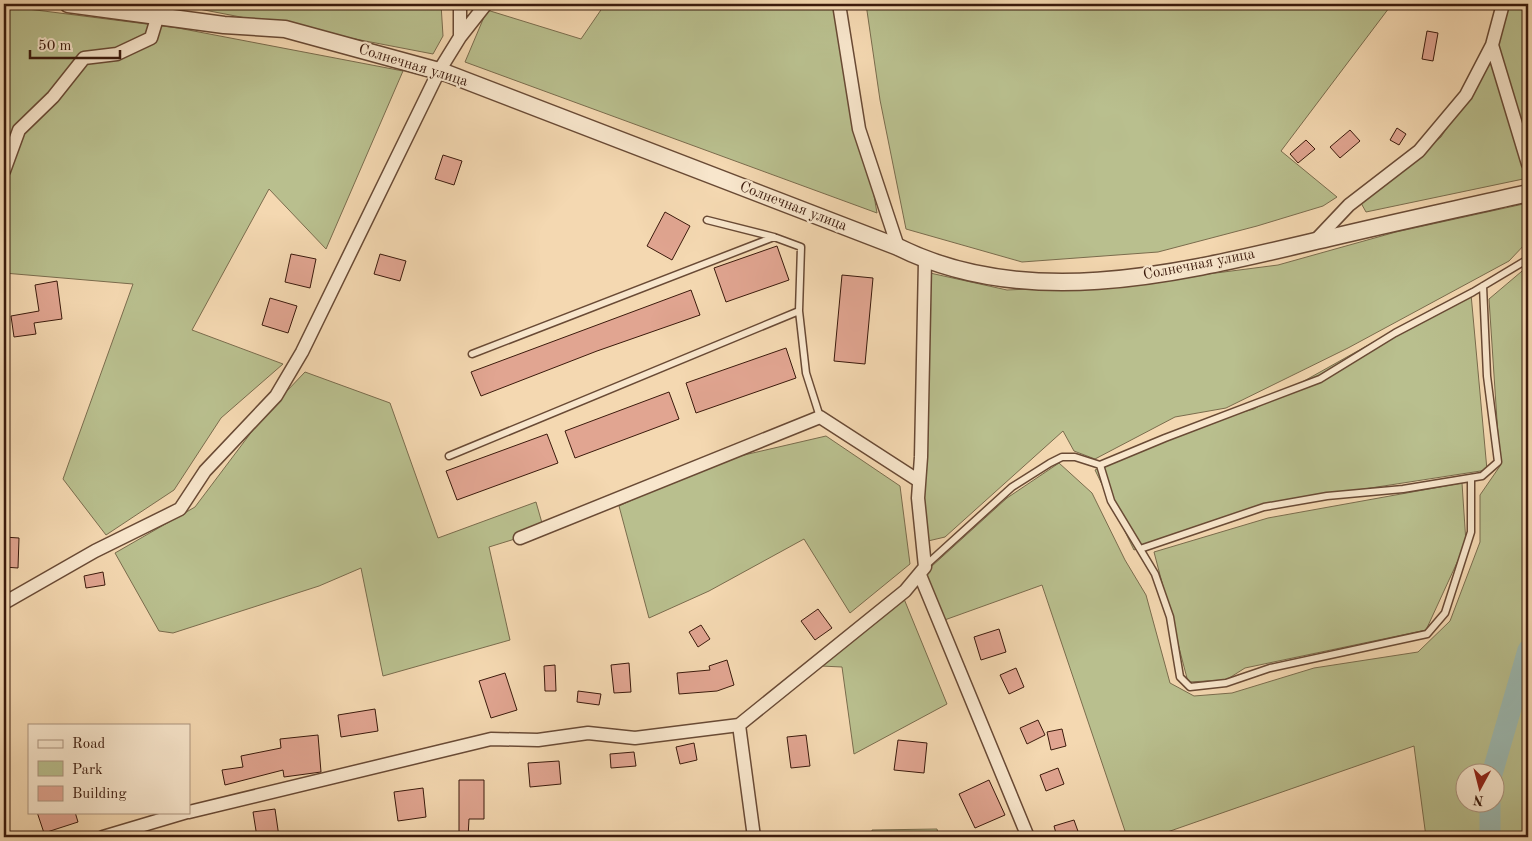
<svg xmlns="http://www.w3.org/2000/svg" width="1532" height="841" viewBox="0 0 1532 841" font-family="'Old Standard TT',serif">
	<style>
		.green { fill: #b9bf8e; stroke: #7a6c4d; fill-rule: evenodd }
		.lines { fill: none; stroke-linecap: round; stroke-linejoin: round }
		.river { stroke: #9cb9b1; stroke-width: 21 }
		.building { fill: #e1a591; stroke: #3b1a0c }
		.service-casing { stroke: #694a35; stroke-width: 9 }
		.minor-casing { stroke: #694a35; stroke-width: 15 }
		.tertiary-casing { stroke: #694a35; stroke-width: 19 }
		.service { stroke: #f8e6cc; stroke-width: 6 }
		.minor { stroke: #f8e6cc; stroke-width: 12 }
		.tertiary { stroke: #f8e6cc; stroke-width: 16 }
		.labels { text-anchor: middle; dominant-baseline: central; stroke-width: 4.5; stroke-linejoin: round; paint-order: stroke }
		.street-label { font-size: 15px; fill: #3b1a0c; stroke: #f8e6cc }
	</style>
	<rect width="100%" height="100%" fill="#f4d8b1"/>
	<filter id="stains"><feTurbulence type="fractalNoise" baseFrequency=".004" numOctaves="4"/><feColorMatrix values="0 0 0 0 .2 0 0 0 0 .09 0 0 0 0 .02 0 0 0 .5 -.17"/></filter>
	<radialGradient id="worn" r=".72"><stop offset=".6" stop-color="#630" stop-opacity="0"/><stop offset="1" stop-color="#630" stop-opacity=".3"/></radialGradient>
	<path class="green" d="M173,4H441L443,36L433,54Z
		M605,4H841L877,213L465,62L487,10L581,39Z
		M866,4H1392L1281,151L1337,197L1323,206L1257,226L1158,252L1022,262L906,229L880,100Z
		M4,6L178,28L403,71L326,249L269,189L192,330L283,364L221,418L174,490L106,535L63,479L133,284L4,273Z
		M1506,9H1528V178L1366,212L1361,203L1441,137L1488,65Z
		M1528,203V241L1509,261L1348,348L1226,408L1175,417L1095,459L1074,451L1063,431L945,537L928,541L922,481L930,273L1007,290L1123,285L1278,265L1396,232Z
		M1528,266V837H1426L1414,746L1153,837H1127L1042,585L939,622L921,576L1007,498L1059,463L1092,493L1125,560L1146,595L1170,683L1194,696L1232,693L1314,668L1418,652L1450,621L1480,542V495L1500,466L1489,299ZM1464,774H1494V804H1464Z
		M1471,294L1487,470L1267,504L1134,550L1095,470L1179,429L1254,409L1438,306Z
		M305,372L390,403L438,538L536,502L544,530L489,547L510,640L383,676L361,568L319,586L173,633L159,631L115,553L195,507L265,414Z
		M826,436L900,486L910,564L850,613L804,539L709,591L649,618L619,506L714,462Z
		M1462,483L1466,543L1426,630L1245,668L1226,680L1188,682L1154,552L1268,518Z
		M902,594L947,704L854,754L842,667L821,666Z
		M937,829L939,837H872V830Z"/>
	<g class="lines">
		<path class="river" d="M1492,774L1528,650
			M1490,804V837"/>
	</g>
	<path class="building" d="M1427,31L1438,33L1433,61L1422,59Z
		M1397,128L1406,134L1399,145L1390,140Z
		M1350,130L1360,141L1340,158L1330,147Z
		M1306,140L1315,149L1298,163L1290,154Z
		M443,155L462,161L454,185L435,179Z
		M665,212L690,226L672,260L647,246Z
		M777,246L789,280L726,302L714,268Z
		M291,254L316,259L310,288L285,282Z
		M380,254L406,261L400,281L374,274Z
		M842,275L873,278L865,364L834,361Z
		M57,281L62,319L34,323L36,334L14,337L11,316L39,311L35,285Z
		M691,290L700,315L597,351L481,396L471,372Z
		M270,298L297,306L288,333L262,325Z
		M786,348L796,378L696,413L686,383Z
		M669,392L679,419L575,458L565,431Z
		M547,434L558,463L457,500L446,471Z
		M4,537L19,538L18,568L4,567Z
		M103,572L105,585L86,588L84,576Z
		M818,609L832,628L815,640L801,621Z
		M701,625L710,639L698,647L689,632Z
		M999,629L1006,652L981,660L974,637Z
		M727,660L734,685L717,691L679,694L677,673L710,670L709,666Z
		M629,663L631,692L614,693L611,665Z
		M555,665L556,691H545L544,666Z
		M1016,668L1024,687L1009,694L1000,675Z
		M505,673L517,710L491,718L479,681Z
		M578,691L601,694L599,705L577,702Z
		M375,709L378,731L341,737L338,715Z
		M1038,720L1045,735L1027,744L1020,728Z
		M1062,729L1066,746L1051,750L1047,732Z
		M318,735L321,772L284,777L283,770L225,785L222,770L243,767L241,756L281,748L280,739Z
		M806,735L810,766L791,768L787,737Z
		M898,740L927,743L924,773L894,770Z
		M694,743L697,760L680,764L676,747Z
		M634,752L636,766L611,768L610,754Z
		M559,761L561,784L530,787L528,763Z
		M1058,768L1064,784L1046,791L1040,775Z
		M459,780H484V819H469L468,837H459Z
		M989,780L1005,815L975,828L959,794Z
		M423,788L426,817L398,821L394,792Z
		M275,809L279,837H257L253,812Z
		M37,812H75L78,822L44,833Z
		M1074,820L1080,837H1057L1054,826Z"/>
	<g class="lines">
		<defs>
			<path id="service" d="M707,220L774,237L801,247L799,311
				M472,354L774,237
				M449,456L799,311L806,373L820,417
				M1100,465L1111,501L1140,549L1264,507L1327,496L1403,489L1482,476L1498,462L1487,376L1483,286
				M1140,549L1155,574L1170,617L1180,677L1190,687L1226,683L1270,668L1427,634L1445,613L1471,532V478
				M925,566L1012,487L1050,463L1062,457H1075L1100,465L1165,438L1320,379L1395,333L1473,292L1528,259"/>
			<path id="minor" d="M839,4L859,129L898,247
				M460,37L486,4
				M1492,45L1528,164
				M4,171L19,130L53,97L84,58L117,54L151,38L158,15
				M1314,242L1349,205L1419,151L1466,95L1492,45L1503,4
				M520,538L820,417L919,481
				M920,575L1028,837
				M4,603L95,551L180,509L205,471L276,396L302,352L439,71L460,37V4
				M739,725L754,837
				M189,812L491,739L538,740L588,733L635,738L739,725L905,591L925,567L918,498L921,457L925,261
				M103,837L187,812"/>
			<path id="tertiary" d="M68,4L224,25L285,29L446,73L898,247C1033,314 1191,270 1329,238C1396,222 1462,208 1528,193"/>
		</defs>
		<use href="#service" class="service-casing"/>
		<use href="#minor" class="minor-casing"/>
		<use href="#tertiary" class="tertiary-casing"/>
		<use href="#service" class="service"/>
		<use href="#minor" class="minor"/>
		<use href="#tertiary" class="tertiary"/>
	</g>
	<g class="labels">
		<g class="street-label">
			<text transform="translate(413 66) rotate(17)">Солнечная улица</text>
			<text transform="translate(793 207) rotate(21)">Солнечная улица</text>
			<text transform="translate(1199 265) rotate(-11)">Солнечная улица</text>
		</g>
	</g>
	<rect width="1532" height="841" fill="none" stroke="#f4d8b1" stroke-width="20"/>
	<rect x="5" y="5" width="1522" height="831" fill="none" stroke="#3b1a0c" stroke-width="2.5"/>
	<rect x="10" y="10" width="1512" height="821" fill="none" stroke="#3b1a0c"/>
	<rect x="28" y="724" width="162" height="90" fill="#f8e6cc" stroke="#ac947f"/>
	<rect x="38" y="740" width="25" height="8" fill="#f8e6cc" stroke="#ac947f"/>
	<text x="72" y="748" font-size="15" fill="#3b1a0c">Road</text>
	<rect x="38" y="761" width="25" height="15" fill="#b9bf8e" stroke="#ac947f"/>
	<text x="72" y="774" font-size="15" fill="#3b1a0c">Park</text>
	<rect x="38" y="786" width="25" height="15" fill="#e1a591" stroke="#ac947f"/>
	<text x="72" y="798" font-size="15" fill="#3b1a0c">Building</text>
	<g transform="translate(1480 788) rotate(187)"><circle r="24" fill="#f8e6cc" stroke="#ac947f"/>
	<path d="M0-4L9 19L0 12L-9 19Z" fill="#8f2418"/>
	<text y="-8" font-size="14" font-weight="bold" text-anchor="middle" fill="#3b1a0c">N</text>
	</g>
	<path d="M30 50v8h90v-8" fill="none" stroke="#3b1a0c" stroke-width="2.5"/>
	<text x="38" y="50" font-size="15" fill="#3b1a0c" stroke="#f8e6cc" stroke-width="4" paint-order="stroke">50 m</text>
	<rect width="100%" height="100%" filter="url(#stains)"/>
	<rect width="100%" height="100%" fill="url(#worn)"/>
</svg>
